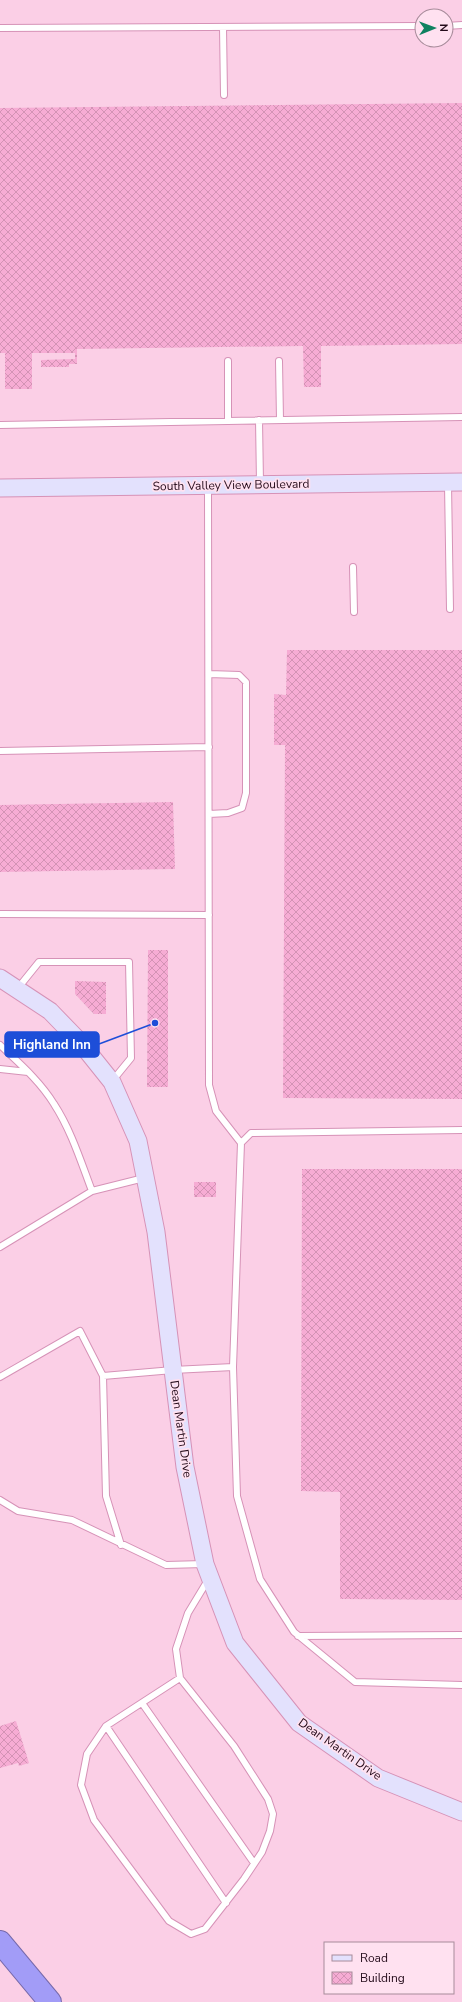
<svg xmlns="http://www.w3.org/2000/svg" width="462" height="2002" viewBox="0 0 462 2002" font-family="'Nunito Sans',sans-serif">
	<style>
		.building { fill: url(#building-cross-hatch) }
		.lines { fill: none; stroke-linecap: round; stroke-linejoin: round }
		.lane-casing { stroke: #d692b7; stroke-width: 8 }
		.secondary-casing { stroke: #d692b7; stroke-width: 19 }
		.highway-casing { stroke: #7669aa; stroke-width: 24 }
		.lane { stroke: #fff; stroke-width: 6 }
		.secondary { stroke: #e3e1fd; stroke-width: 17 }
		.highway { stroke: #a29cf7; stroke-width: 22 }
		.labels { text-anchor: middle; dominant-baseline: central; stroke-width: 3.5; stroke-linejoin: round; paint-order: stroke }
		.street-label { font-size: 12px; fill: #240b1a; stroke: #ffe1f0 }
		.leader { fill: none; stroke: #1d4ed8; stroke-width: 1.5 }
		.callout-dot { fill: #1d4ed8; stroke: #ffe1f0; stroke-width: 1.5 }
		.callout { fill: #1d4ed8; stroke: #1d4ed8; stroke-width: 1.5 }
		.callout-label { font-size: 13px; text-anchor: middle; font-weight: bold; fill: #fff }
	</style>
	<defs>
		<pattern id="building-cross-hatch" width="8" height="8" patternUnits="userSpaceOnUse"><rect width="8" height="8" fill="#f6acd4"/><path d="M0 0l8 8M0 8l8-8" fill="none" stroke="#d393b5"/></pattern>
	</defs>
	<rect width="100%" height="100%" fill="#fbcfe6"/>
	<path class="building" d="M462,103V344L321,346V387H304L303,346L77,349V364H69V367H41V360L75,359V353H32V389H5V353H0V108Z
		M287,650H462V1099L283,1098L285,745H274V694L286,695Z
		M173,802L175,869L0,872V805Z
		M148,950H168V1087H147Z
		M75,981L106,982V1014H94L75,994Z
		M302,1169H462V1600L340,1599V1492L301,1491Z
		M194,1182H216V1197H194Z
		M16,1721L29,1763L19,1766L18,1763L0,1768V1726Z"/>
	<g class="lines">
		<defs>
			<path id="lane" d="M446,26L462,25
				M223,27L224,95
				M0,28L422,26
				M228,361V421
				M279,361L280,420
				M259,420L260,483
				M0,425L462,417
				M448,484L450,609
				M208,486L209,1085L216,1111L241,1143
				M353,567L354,612
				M209,674L239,675L246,682V793L242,808L228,813L209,814
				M0,751L209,747
				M0,914L209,915
				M18,988L39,962H129L131,1058L113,1080
				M0,1045C19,1063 40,1081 54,1104C71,1130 81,1162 92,1191L144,1178
				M0,1069L28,1072
				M462,1130L251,1133L241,1143L233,1367L237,1496L260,1579L294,1632L355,1682L462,1685
				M0,1247L92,1191
				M0,1377L80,1331L103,1376
				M0,1500L18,1511L72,1520L166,1565L204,1564
				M121,1545L106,1496L103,1376L173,1370L233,1367
				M298,1636L462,1635
				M180,1678L106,1726L87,1754L81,1785L94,1820L169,1921L191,1934L205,1929L244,1879L262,1852L270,1831L273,1814L268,1799L234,1746L180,1678L176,1649L188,1613L208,1580
				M142,1703L254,1863
				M106,1726L226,1903"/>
			<path id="secondary" d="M0,488L462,482
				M0,978L50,1011L80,1042L112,1082L138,1141L156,1232L185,1467L205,1564L235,1643L299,1723L378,1778L462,1812"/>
			<path id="highway" d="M0,1942L50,2002"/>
		</defs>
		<use href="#lane" class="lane-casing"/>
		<use href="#secondary" class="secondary-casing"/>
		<use href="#highway" class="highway-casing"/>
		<use href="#lane" class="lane"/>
		<use href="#secondary" class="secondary"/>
		<use href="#highway" class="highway"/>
	</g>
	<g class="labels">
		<g class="street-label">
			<text transform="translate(231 485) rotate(-1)">South Valley View Boulevard</text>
			<text transform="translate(181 1429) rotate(82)">Dean Martin Drive</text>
			<text transform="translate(340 1749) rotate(35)">Dean Martin Drive</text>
		</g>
	</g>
	<path class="leader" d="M155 1023L99 1044"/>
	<circle class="callout-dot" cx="155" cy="1023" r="4"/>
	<rect class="callout" x="5" y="1032" width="94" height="25" rx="4"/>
	<g class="callout-label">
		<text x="52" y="1049">Highland Inn</text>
	</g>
	<rect x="324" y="1942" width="130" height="52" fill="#ffe1f0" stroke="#a78b9a"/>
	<rect x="332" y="1955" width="20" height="6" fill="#e3e1fd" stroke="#a78b9a"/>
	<text x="360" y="1962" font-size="12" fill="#240b1a">Road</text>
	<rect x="332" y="1972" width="20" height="12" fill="url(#building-cross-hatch)" stroke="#a78b9a"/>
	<text x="360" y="1982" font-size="12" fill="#240b1a">Building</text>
	<g transform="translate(434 28) rotate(89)"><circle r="19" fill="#ffe1f0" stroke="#a78b9a"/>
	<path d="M0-3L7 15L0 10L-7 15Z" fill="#0f8260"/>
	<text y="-6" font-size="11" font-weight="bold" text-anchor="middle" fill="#240b1a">N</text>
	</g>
</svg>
